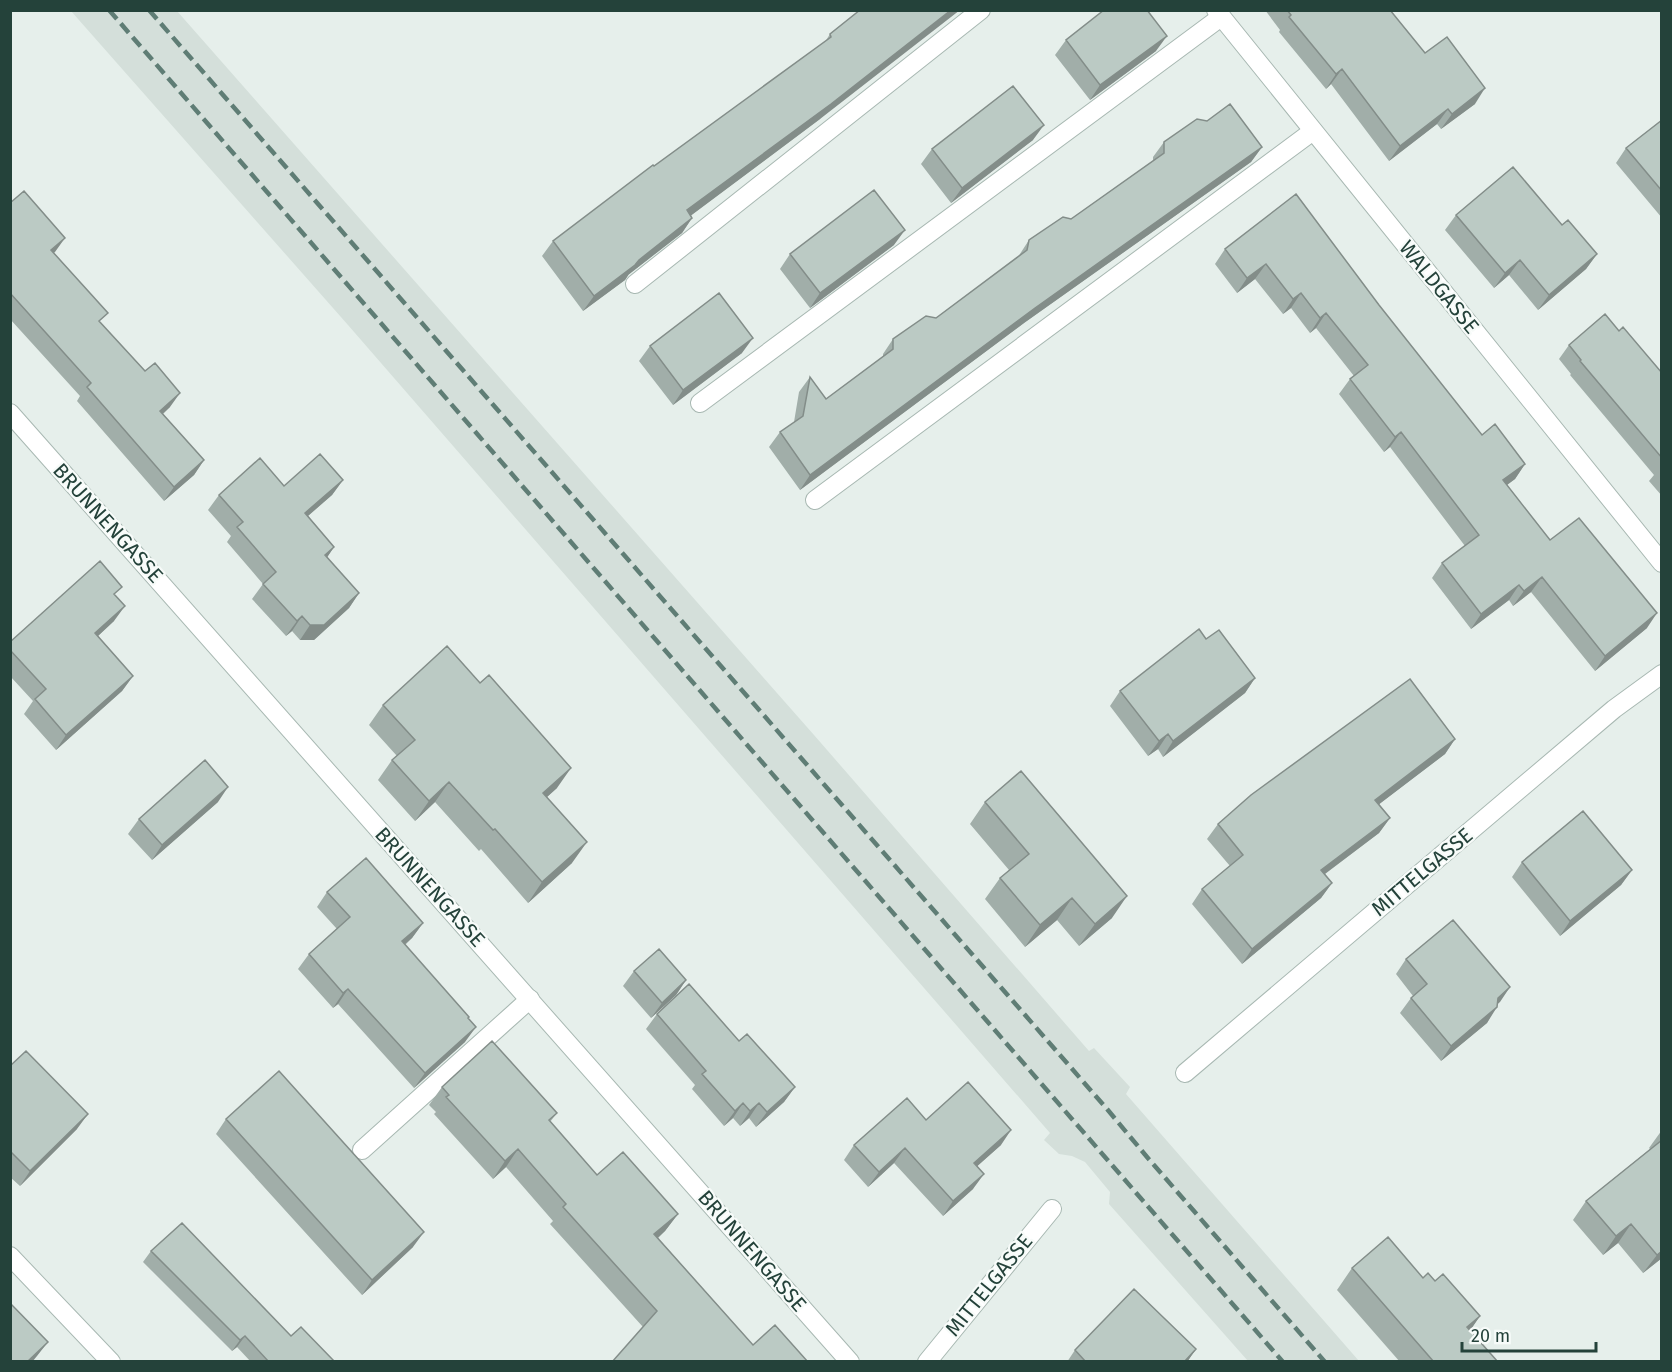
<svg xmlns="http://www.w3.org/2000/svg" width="1672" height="1372" viewBox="0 0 1672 1372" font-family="'Fira Sans',sans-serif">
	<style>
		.built { fill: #d4dfda }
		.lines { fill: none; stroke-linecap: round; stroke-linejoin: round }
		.lane-casing { stroke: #a8b8b2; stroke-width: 20 }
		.street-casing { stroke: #a8b8b2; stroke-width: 20 }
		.lane { stroke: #fff; stroke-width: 18 }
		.street { stroke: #fff; stroke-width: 18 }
		.rail { stroke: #5f7d75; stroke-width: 4.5; stroke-dasharray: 12 6; stroke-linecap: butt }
		.wall { fill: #a1aea9 }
		.shaded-wall { fill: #838d89 }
		.building { fill: #bbcac4; stroke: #838d89; stroke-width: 1.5 }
		.labels { text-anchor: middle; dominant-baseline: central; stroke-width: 4.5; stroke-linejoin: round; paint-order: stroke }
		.street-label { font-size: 21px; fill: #24423a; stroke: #f7fbf9 }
	</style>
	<rect width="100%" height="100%" fill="#e6efeb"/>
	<path class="built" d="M71,11H177L814,735L1089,1051L1094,1048L1130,1087L1126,1094L1359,1361H1248L1109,1204L1110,1192L1085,1162L1072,1156L1059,1154L1044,1140L1050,1133L348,325Z"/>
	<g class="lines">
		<defs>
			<path id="lane" d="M635,284L981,10
				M700,403L1221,17
				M815,500L1313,131
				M362,1150L530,999"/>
			<path id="street" d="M1216,10L1662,563
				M10,413L850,1362
				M1185,1073L1614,709L1662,674
				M10,1256L111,1362
				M927,1362L1052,1209"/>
		</defs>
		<use href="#lane" class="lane-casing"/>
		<use href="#street" class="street-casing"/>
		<use href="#lane" class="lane"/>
		<use href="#street" class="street"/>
		<path class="rail" d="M109,10L1283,1362
			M149,10L1107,1109L1147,1157L1325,1362"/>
	</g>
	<path class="wall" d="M860,10L820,119L691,215L692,218L682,233L628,275L625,280L583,311L542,256L553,241L825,42L830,34Z
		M1265,10H1390L1425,53L1475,104L1441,129L1437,124L1389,161L1331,84L1326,89L1279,32L1280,30Z
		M1066,40L1156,51L1090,100L1055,55Z
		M1662,120V218L1616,163L1626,148Z
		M1033,140L951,203L921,164L932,149Z
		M1164,142L1262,147L1251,162L1024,323L800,490L769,447L780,432L794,422L799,392L810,377L826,399L883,357V354L893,339L936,318L1018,257L1029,240L1071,219L1153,161V157Z
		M10,203L54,253L101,323L170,407L163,414L204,460L194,475L164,501L77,401L80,396L10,319Z
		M1456,215L1562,225L1597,254L1586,269L1538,310L1509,275L1494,288L1445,230Z
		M894,245L810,308L780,269L790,254Z
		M1225,249L1379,305L1482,435L1525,464L1515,479L1507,485L1550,540L1647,628L1595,671L1531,592L1513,606L1509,600L1471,629L1432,578L1442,563L1465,546L1390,447L1384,452L1339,394L1350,379L1354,376L1316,328L1310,333L1291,308L1283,314L1255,279L1237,293L1215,264Z
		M1619,331L1662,373V496L1649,481L1654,475L1570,375L1571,374L1559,359L1569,345Z
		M650,346L742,353L673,405L639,361Z
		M343,480L332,495L308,516L334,547L327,557L359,593L349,608L314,640H300L292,631L286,636L252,599L263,584L227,542L231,536L208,510L219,495L284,486Z
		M116,596L114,621L98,636L133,676L122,691L56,750L24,714L33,701L10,676V642Z
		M1206,639L1255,678L1245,693L1163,757L1158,749L1148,756L1110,706L1120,691Z
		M383,705L557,788L547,797L572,863L528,903L481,849L479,851L435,802L415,821L378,780L392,760L397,756L369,725Z
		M1455,739L1445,754L1379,804L1390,818L1379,833L1325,874L1332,883L1321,898L1242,964L1192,904L1202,889L1230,866L1207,839L1218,824Z
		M218,802L152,860L128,834L139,819Z
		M985,802L1112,918L1079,946L1057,920L1025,947L985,899L1000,878L1009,870L970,824Z
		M1522,862L1632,870L1621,885L1560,936L1512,877Z
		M327,892L423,923L412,938L405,945L468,1018L465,1042L414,1088L338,1004L333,1008L298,969L309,954L337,929L317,907Z
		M1406,959L1510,987L1497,1004L1487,1023L1441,1061L1400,1013L1411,998L1413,996L1396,974Z
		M634,971L686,980L676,995L651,1018L623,986Z
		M657,1014L739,1041L795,1087L784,1102L756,1127L749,1118L740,1126L733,1118L724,1126L692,1089L695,1085L646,1029Z
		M10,1066L77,1129L20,1186L10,1177Z
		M442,1087L557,1113L550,1122L597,1175L678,1214L665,1231L658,1238L753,1345L808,1362L643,1327L550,1224L553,1221L506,1167L493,1179L434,1114L436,1112L429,1105Z
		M226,1119L413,1247L362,1295L216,1134Z
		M926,1120L1001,1145L977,1166L973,1189L943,1216L894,1163L868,1187L844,1160L854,1145Z
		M1662,1130V1258L1643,1273L1618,1243L1603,1255L1573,1220L1586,1201L1650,1149L1649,1148Z
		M151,1251L291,1336L333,1362H251L237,1347L232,1351L143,1262Z
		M1352,1268L1423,1278L1435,1281L1480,1316L1470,1330L1498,1362H1400L1337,1290Z
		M1196,1349L1187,1362H1067L1075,1350Z"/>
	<path class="shaded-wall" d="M951,10H960L820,119L677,226L687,210Z
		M1167,36L1156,51L1090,100L1100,85Z
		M1342,69L1331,84L1326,89L1336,74Z
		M1485,88L1475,104L1441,129L1452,114Z
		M1448,109L1437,124L1389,161L1400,146Z
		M1044,125L1033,140L951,203L962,188Z
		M1262,147L1251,162L1024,323L800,490L810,475L1035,308Z
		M692,218L682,233L628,275L639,260Z
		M905,230L894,245L810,308L820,293Z
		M65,238L55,252L41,264L51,250Z
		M1597,254L1586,269L1538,310L1549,295Z
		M1520,260L1509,275L1494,288L1505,273Z
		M1266,264L1255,279L1237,293L1247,278Z
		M635,265L625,280L583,311L594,296Z
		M1301,293L1291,308L1283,314L1293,299Z
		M1326,313L1316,328L1310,333L1320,318Z
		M753,338L742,353L673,405L683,390Z
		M180,393L170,407L150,425L160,411Z
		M1401,432L1390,447L1384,452L1395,437Z
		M204,460L194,475L164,501L174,487Z
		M1525,464L1515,479L1493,495L1503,480Z
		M343,480L332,495L294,528L305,513Z
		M334,547L324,562L325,555Z
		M1542,577L1531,592L1513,606L1524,591Z
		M1519,585L1509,600L1471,629L1481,614Z
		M359,593L349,608L314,640H300L310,625Z
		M125,606L114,621L85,648L95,633Z
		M1657,613L1647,628L1595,671L1605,656Z
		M302,616L292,631L286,636L297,621Z
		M133,676L122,691L56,750L66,735Z
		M1255,678L1245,693L1163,757L1173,741Z
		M1168,734L1158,749L1148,756L1159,741Z
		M1455,739L1445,754L1365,815L1375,800Z
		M571,768L557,788L529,813L543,793Z
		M449,782L435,802L415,821L429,801Z
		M228,787L218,802L152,860L162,845Z
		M1390,818L1379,833L1310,885L1321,870Z
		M587,842L572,863L528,903L542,882Z
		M1632,870L1621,885L1560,936L1570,921Z
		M1332,883L1321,898L1242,964L1252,949Z
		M1127,896L1112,918L1079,946L1095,924Z
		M1072,898L1057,920L1025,947L1040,925Z
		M423,923L412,938L391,956L402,941Z
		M686,980L676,995L651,1018L662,1003Z
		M1510,987L1500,1002L1487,1013L1498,998Z
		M348,989L338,1004L333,1008L343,993Z
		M1497,1007L1487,1023L1441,1061L1451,1046Z
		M476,1027L465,1042L414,1088L425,1073Z
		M795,1087L784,1102L756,1127L767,1112Z
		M743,1103L733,1118L724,1126L735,1111Z
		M759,1103L749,1118L740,1126L750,1111Z
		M88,1114L77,1129L20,1186L30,1171Z
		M1011,1130L1001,1145L964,1178L974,1163Z
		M905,1148L894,1163L868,1187L879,1172Z
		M518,1149L506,1167L493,1179L505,1161Z
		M984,1174L973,1189L943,1216L953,1201Z
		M678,1214L665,1231L642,1252L654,1234Z
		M1631,1224L1618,1243L1603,1255L1616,1236Z
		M424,1232L413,1247L362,1295L372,1280Z
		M1662,1251V1258L1643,1273L1657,1255Z
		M1480,1316L1465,1338L1467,1327Z
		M245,1336L237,1347L232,1351L240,1340Z
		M48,1342L37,1356L32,1362H27Z
		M1196,1349L1187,1362H1184Z"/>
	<path class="building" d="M860,10H951L831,104L687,210L692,218L639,260L635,265L594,296L553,241L653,165L654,166L831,37L830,34Z
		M1104,10H1147L1167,36L1100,85L1066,40Z
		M1287,10H1390L1425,53L1447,37L1485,88L1452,114L1448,109L1400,146L1342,69L1336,74L1289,17L1291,15Z
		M1013,86L1044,125L962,188L932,149Z
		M1230,104L1262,147L1035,308L810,475L780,432L803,416L810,377L826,399L893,349V339L926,316L936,318L1027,250L1029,240L1063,217L1071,219L1164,153V142L1197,119L1207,121Z
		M1662,120V191L1626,148Z
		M1513,167L1562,225L1568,220L1597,254L1549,295L1520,260L1505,273L1456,215Z
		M874,190L905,230L820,293L790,254Z
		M24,191L65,238L51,250L108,313L99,321L145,371L155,363L180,393L160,411L204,460L174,487L87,387L91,383L10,293V203Z
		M1296,194L1379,305L1482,435L1495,424L1525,464L1503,480L1550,540L1579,518L1657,613L1605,656L1542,577L1524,591L1519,585L1481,614L1442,563L1479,535L1401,432L1395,437L1350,379L1368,365L1326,313L1320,318L1301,293L1293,299L1266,264L1247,278L1225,249Z
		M719,293L753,338L683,390L650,346Z
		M1605,314L1619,331L1623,327L1662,373V458L1580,361L1581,360L1569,345Z
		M320,454L343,480L305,513L334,547L325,555L359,593L324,625H310L302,616L297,621L263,584L276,572L237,527L243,522L219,495L260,458L284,486Z
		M100,561L122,587L114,594L125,606L95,633L133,676L66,735L35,699L46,689L10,650V642Z
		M1199,629L1206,639L1219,630L1255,678L1173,741L1168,734L1159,741L1120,691Z
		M447,646L480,683L489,675L571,768L543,793L587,842L542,882L495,829L493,830L449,782L429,801L392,760L415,740L383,705Z
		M1410,679L1455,739L1375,800L1390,818L1321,870L1332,883L1252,949L1202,889L1243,855L1218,824L1251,795Z
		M205,760L228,787L162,845L139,819Z
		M1021,771L1127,896L1095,924L1072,898L1040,925L1000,878L1029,854L985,802Z
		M1583,811L1632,870L1570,921L1522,862Z
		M366,858L423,923L402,941L469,1017L468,1018L476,1027L425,1073L348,989L343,993L309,954L350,917L327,892Z
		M1453,920L1510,987L1498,998L1497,1007L1451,1046L1411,998L1427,984L1406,959Z
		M659,949L686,980L662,1003L634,971Z
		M689,984L739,1041L747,1034L795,1087L767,1112L759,1103L750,1111L743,1103L735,1111L702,1074L706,1071L657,1014Z
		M492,1041L557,1113L549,1120L597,1175L623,1152L678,1214L654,1234L753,1345L775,1325L808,1362H612L657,1311L563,1207L566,1204L518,1149L505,1161L446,1097L449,1095L442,1087Z
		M26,1051L88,1114L30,1171L10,1151V1066Z
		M279,1071L424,1232L372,1280L226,1119Z
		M968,1082L1011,1130L974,1163L984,1174L953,1201L905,1148L879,1172L854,1145L907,1098L926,1120Z
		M1662,1140V1251L1657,1255L1631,1224L1616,1236L1586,1201Z
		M182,1223L291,1336L301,1327L334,1361L269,1362L245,1336L240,1340L151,1251Z
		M1388,1237L1423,1278L1428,1273L1435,1281L1443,1274L1480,1316L1467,1327L1498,1362H1434L1352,1268Z
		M1134,1289L1196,1349L1184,1362H1086L1075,1350Z
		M10,1303L48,1342L27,1362H10Z"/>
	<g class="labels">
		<g class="street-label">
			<text transform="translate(1439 287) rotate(51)">WALDGASSE</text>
			<text transform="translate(108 523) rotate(48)">BRUNNENGASSE</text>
			<text transform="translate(1422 872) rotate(-40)">MITTELGASSE</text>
			<text transform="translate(430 887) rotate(48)">BRUNNENGASSE</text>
			<text transform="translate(752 1251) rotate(49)">BRUNNENGASSE</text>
			<text transform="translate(989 1285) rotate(-51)">MITTELGASSE</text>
		</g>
	</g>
	<rect width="1672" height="1372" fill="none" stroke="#24423a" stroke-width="24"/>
	<path d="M1462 1342v9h134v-9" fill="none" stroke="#24423a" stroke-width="3"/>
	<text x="1471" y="1342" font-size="18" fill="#24423a" stroke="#f7fbf9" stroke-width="4.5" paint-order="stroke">20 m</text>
</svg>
